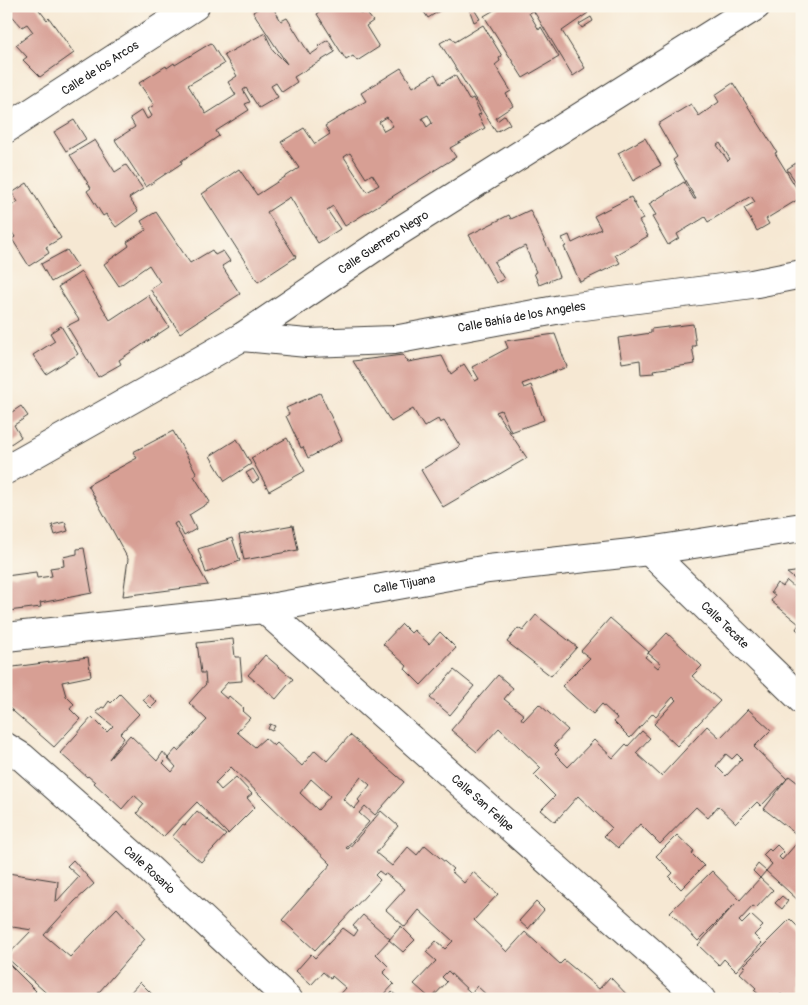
<svg xmlns="http://www.w3.org/2000/svg" width="808" height="1005" viewBox="0 0 808 1005" font-family="Pangolin,sans-serif">
	<style>
		.building { fill: #d79f94; fill-rule: evenodd }
		.lines { fill: none; stroke-linecap: round; stroke-linejoin: round }
		.minor-casing { stroke: #3d3b37; stroke-width: 30 }
		.minor { stroke: #fff; stroke-width: 28 }
		.labels { text-anchor: middle; dominant-baseline: central; stroke-width: 4; stroke-linejoin: round; paint-order: stroke }
		.street-label { font-size: 12px; fill: #1c1c1c; stroke: #fbf7ec }
	</style>
	<rect width="100%" height="100%" fill="#fbf7ec"/>
	<filter id="ink" filterUnits="userSpaceOnUse"><feTurbulence type="fractalNoise" baseFrequency=".02" numOctaves="2"/><feDisplacementMap in="SourceGraphic" scale="10" xChannelSelector="R" yChannelSelector="G"/><feConvolveMatrix kernelMatrix="1 2 1 2 8 2 1 2 1" color-interpolation-filters="sRGB"/></filter>
	<filter id="wash" filterUnits="userSpaceOnUse"><feTurbulence type="fractalNoise" baseFrequency=".0096" numOctaves="4" result="noise"/><feDisplacementMap in="SourceGraphic" scale="20" xChannelSelector="R" yChannelSelector="G"/><feGaussianBlur stdDeviation="1.12" result="paint"/><feColorMatrix in="noise" values="0 0 0 0 0 0 0 0 0 0 0 0 0 0 0 0 0 1.4 0 .05"/><feComposite in="paint" operator="in"/></filter>
	<g filter="url(#wash)">
		<rect width="100%" height="100%" fill="#f6e8d3"/>
		<g id="blocks">
			<path class="building" d="M6,6H36L47,20L49,18L74,53L40,77L23,60L27,57L16,45L33,32L27,24L22,27L6,9Z
				M262,6H272L281,21L287,18L310,55L320,48L318,46L328,40L335,52L294,77L297,82L282,92L276,83L271,86L278,97L259,108L246,88L243,90L250,102L245,104L249,110L216,131L219,136L181,161L182,163L146,187L115,140L135,127L130,118L142,110L147,119L152,116L148,109L154,105L139,83L166,66L167,68L174,63L175,65L211,43L224,64L188,85L206,114L236,95L228,82L237,76L224,55L265,33L273,50L287,64L253,12Z
				M316,6H356L361,14L365,11L373,21L366,26L379,47L357,61L353,56L346,60L317,14L320,12Z
				M420,6H447L428,18Z
				M468,6H472L480,19L474,22Z
				M501,6H584L588,13L562,31L585,68L573,76L533,10L529,13L539,30L541,27L559,57L523,78L484,16Z
				M591,17L593,21L582,28L579,24Z
				M483,25L502,56L499,58L500,61L495,65L511,91L506,94L513,106L495,118L497,121L505,115L510,124L496,132L440,43L451,37L455,42Z
				M401,68L413,87L435,74L440,84L455,75L469,100L473,98L481,114L478,115L485,128L450,148L456,157L345,226L333,206L327,210L340,229L318,243L290,197L267,212L296,257L258,282L202,194L239,169L257,195L299,168L281,142L304,128L315,144L330,134L325,126L366,101L361,93ZM428,115L432,123L427,127L422,118ZM387,117L393,126L384,131L379,122ZM350,153L366,178L372,174L379,185L367,192L344,157Z
				M733,83L777,152L775,153L802,197L766,219L769,224L757,231L744,208L755,202L751,196L708,222L705,217L702,219L677,234L679,238L668,245L652,217L656,215L649,204L684,182L694,199H696L673,160L677,157L658,124L691,104L699,116L719,102L715,95ZM720,143L730,159L728,161L717,145Z
				M74,120L86,139L66,151L54,132Z
				M645,138L661,165L633,181L618,153Z
				M95,140L115,172L126,165L143,189L129,198L138,211L116,227L106,214L103,216L87,191L91,188L70,155Z
				M802,159V191L787,169Z
				M27,183L61,238L46,247L49,253L29,266L12,239L15,237L6,223V209L18,202L12,193Z
				M631,197L643,219L639,221L648,236L615,255L620,263L580,282L564,247L566,246L562,238L569,235L572,243L601,229L594,216Z
				M530,210L549,250L559,277L539,285L534,273L536,272L525,246L494,262L504,279L496,283L469,235L509,215L511,219Z
				M156,212L190,263L212,250L215,255L223,251L230,261L222,266L240,294L180,333L150,289L160,282L149,265L119,286L104,264L129,246L127,242L146,230L141,221Z
				M67,250L78,267L51,282L41,264Z
				M81,272L110,320L148,295L169,327L119,360L121,364L98,377L67,326L79,320L58,287Z
				M693,324L696,346H692L695,364L653,370L654,373L641,374L640,360L622,363L618,338L651,333V329Z
				M61,326L78,354L46,374L33,355L55,341L50,333Z
				M555,334L567,367L522,384L524,388L531,385L544,420L511,432L501,410L496,412L527,458L443,507L421,470L460,446L444,421L440,423L438,419L424,427L413,409L391,422L353,361L403,355L408,362L442,356L451,374L464,364L475,381L479,379L472,367L508,348L505,341Z
				M320,393L342,440L308,458L303,447L301,448L286,416L289,414L286,408Z
				M21,406L28,416L14,425L21,437L6,447V416Z
				M173,431L197,474L194,476L210,502L189,515L196,529L184,536L177,522L174,524L208,585L123,596L128,559L88,485L137,458L133,452Z
				M287,438L305,471L269,491L251,458Z
				M237,439L251,464L225,481L210,456Z
				M253,469L259,479L253,483L246,473Z
				M65,522L68,531L55,535L52,525Z
				M293,525L298,550L244,560L239,535Z
				M232,538L240,561L206,573L198,549Z
				M84,548L92,593L40,603L41,607L8,611L6,576L36,572L37,578L52,576L50,568L64,566L63,557L77,554V549Z
				M802,571V585L787,573Z
				M787,581L802,594V634L796,629L799,624L771,601L775,595L771,592L777,583L782,587Z
				M536,615L577,647L551,676L507,642L518,628L523,631Z
				M610,618L649,652L645,657L658,668L661,664L648,653L667,633L702,666L692,676L720,701L677,746L654,724L676,700L673,697L656,716L653,713L630,738L614,722L617,718L602,704L593,714L562,686L590,658L581,651Z
				M402,624L411,633L414,630L429,644L440,632L456,648L421,685L405,669L407,666L383,644Z
				M233,639L235,657H240L242,681L228,682L219,692L227,699L229,696L244,709L242,711L250,718L237,732L250,743L255,747L265,738L274,746L277,743L302,766L315,750L327,761L350,735L404,782L375,815L365,806L359,813L369,822L346,848L348,849L381,811L398,826L376,853L392,866L408,847L417,855L425,845L453,869L451,871L464,883L473,872L498,894L474,920L507,952L525,932L560,964L564,960L599,989L610,977L631,999H491L477,986L471,993L448,971L442,977L447,982L431,999L414,984L436,961L426,952L436,941L445,949L453,941L419,910L405,927L386,910L405,889L386,874L384,875L379,871L375,875L380,880L315,950L282,920L331,864L231,767L215,783L221,790L236,777L252,794L247,798L255,807L228,834L197,802L163,837L137,813L144,804L134,795L122,809L94,783L95,782L88,776L87,777L60,753L92,717L107,732L113,726L96,712L102,707L104,708L109,701L111,703L120,694L139,714L120,734L124,738L109,759L130,735L157,761L163,752L168,758L163,763L172,772L176,767L168,758L176,749L178,751L207,720L189,703L206,684L205,673H201L197,643ZM361,777L370,785L358,800L360,802L354,809L343,799ZM311,779L330,796L318,810L300,793Z
				M265,655L293,679L276,699L248,675Z
				M88,657L91,676L62,682L66,696L74,704L70,709L80,719L54,747L6,705V668Z
				M454,670L474,686L450,715L430,698Z
				M498,675L513,688L504,699L524,715L521,718L523,721L539,704L568,730L554,745L559,750L555,754L568,767L594,740L613,758L626,744L628,746L642,731L650,738L636,753L661,776L707,726L720,738L748,709L771,730L754,747L787,779L761,806L757,802L736,823L718,806L708,818L696,807L660,844L640,824L618,848L604,836L612,828L578,796L555,822L541,810L555,796L534,775L541,768L499,728L477,752L451,730ZM726,754L732,759L737,754L742,759L726,776L716,766Z
				M148,694L157,702L151,708L143,700Z
				M270,724L275,726L272,731L268,729Z
				M789,776L802,786V826L796,834L764,809Z
				M197,811L226,835L201,862L172,837L183,824L185,825Z
				M677,835L694,851L692,854L704,866L681,889L669,877L673,873L656,856Z
				M802,837V900L800,902L766,871L760,878L753,871L758,864L766,871L772,864L763,855L769,849L771,851L777,845L784,852L779,857L782,860Z
				M73,860L94,884L75,901L44,935L70,957L117,908L145,939L93,999H53L6,957L32,930L6,926V875L8,873L58,881L56,902L79,877L67,866Z
				M712,871L740,900L760,878L773,890L756,908L753,906L739,921L742,924L751,915L763,926L754,935L762,943L736,971L724,959L719,965L698,945L735,904L698,941L670,912Z
				M782,896L788,901L782,909L775,903Z
				M536,902L544,910L528,929L519,921Z
				M363,915L390,939L376,954L389,967L383,973L394,984L380,999H336L346,988L332,976L331,979L323,972L311,985L296,971L311,954L315,958L343,928L354,936L358,930L353,926Z
				M790,919L802,931V999H785L781,994L776,999H764L754,990L756,988L740,973L745,967L743,966Z
				M401,926L415,940L403,952L389,940Z
				M6,961L36,991L28,999H6Z
				M140,982L154,996L152,999H119L125,992L128,995Z
				M392,992L400,999H387Z
				M470,992L477,999H461Z
				M106,993L113,999H101Z"/>
		</g>
	</g>
	<g filter="url(#ink)">
		<use href="#blocks" fill-opacity="0" stroke="#3d3b37" stroke-width="1"/>
		<g class="lines">
			<defs>
				<g id="minor">
					<path id="s1" d="M6,129L195,6"/>
					<path id="s2" d="M242,337L307,343L394,340L561,309L752,284L802,274"/>
					<path id="s3" d="M6,470L242,337L390,237L756,6"/>
					<path id="s4" d="M649,551L802,700"/>
					<path id="s5" d="M264,609L653,954L701,999"/>
					<path id="s6" d="M6,637L264,609L488,569L649,551L802,527"/>
					<path id="s7" d="M6,747L22,757L149,869L288,999"/>
				</g>
			</defs>
			<use href="#minor" class="minor-casing"/>
			<use href="#minor" class="minor"/>
		</g>
	</g>
	<g class="labels">
		<g class="street-label">
			<text stroke="none"><textPath href="#s1" startOffset="112">Calle de los Arcos</textPath></text>
			<text stroke="none"><textPath href="#s3" startOffset="441">Calle Guerrero Negro</textPath></text>
			<text stroke="none"><textPath href="#s2" startOffset="282">Calle Bahía de los Angeles</textPath></text>
			<text stroke="none"><textPath href="#s6" startOffset="402">Calle Tijuana</textPath></text>
			<text stroke="none"><textPath href="#s4" startOffset="106">Calle Tecate</textPath></text>
			<text stroke="none"><textPath href="#s5" startOffset="292">Calle San Felipe</textPath></text>
			<text stroke="none"><textPath href="#s7" startOffset="189">Calle Rosario</textPath></text>
		</g>
	</g>
	<rect width="808" height="1005" fill="none" stroke="#fbf7ec" stroke-width="25"/>
</svg>
